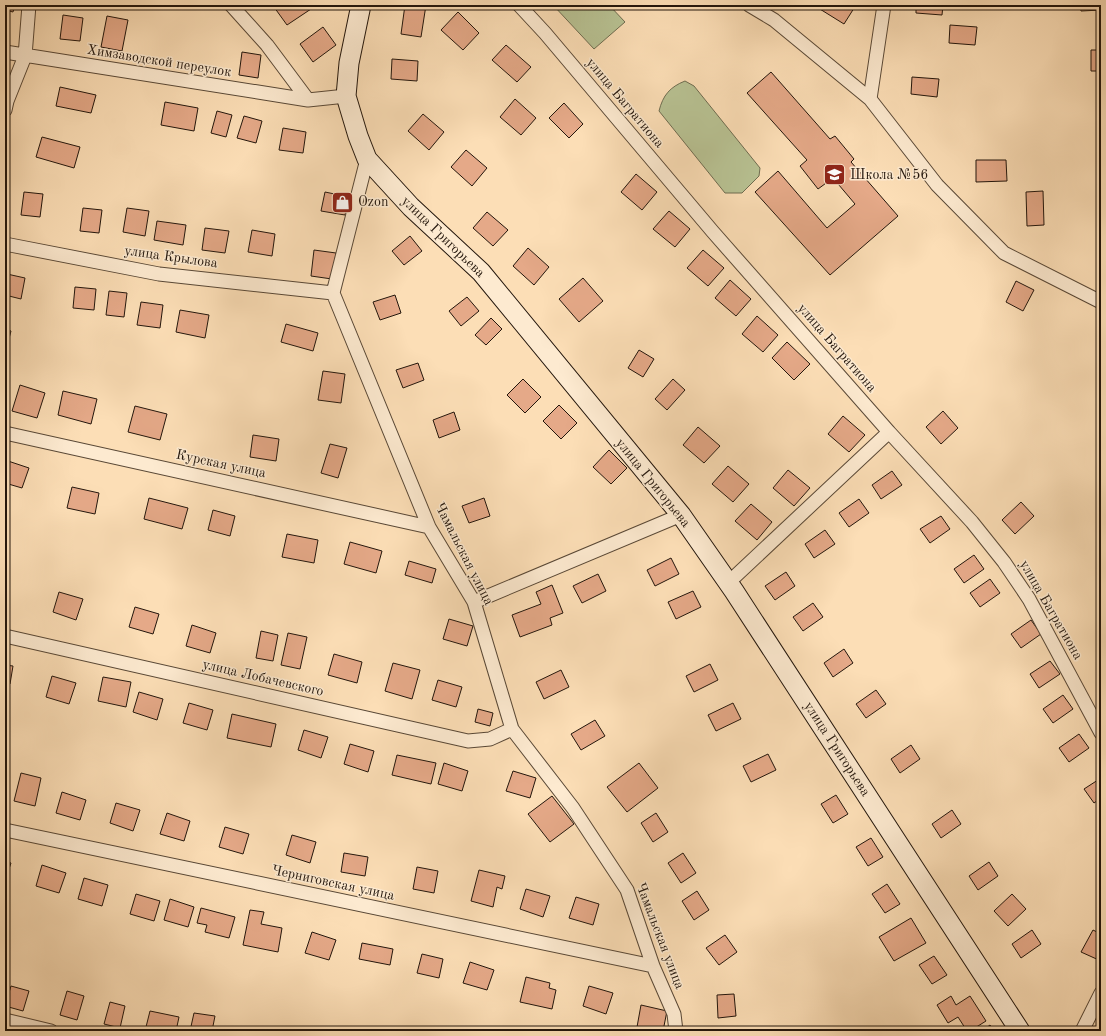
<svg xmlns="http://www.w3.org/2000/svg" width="1106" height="1036" viewBox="0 0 1106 1036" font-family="'Old Standard TT',serif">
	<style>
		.grass { fill: #b8c293; stroke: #6e6c50 }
		.building { fill: #e5a988; stroke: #23160c }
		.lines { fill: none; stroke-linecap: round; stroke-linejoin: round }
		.minor-casing { stroke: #594836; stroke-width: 15 }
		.secondary-casing { stroke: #23160c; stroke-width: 21 }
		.minor { stroke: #fdead0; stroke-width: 13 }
		.secondary { stroke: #fdead0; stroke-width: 19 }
		.labels { text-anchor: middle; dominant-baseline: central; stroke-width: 3; stroke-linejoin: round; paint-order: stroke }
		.street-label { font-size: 14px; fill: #23160c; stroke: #fdead0 }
		.poi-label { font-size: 14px; fill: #23160c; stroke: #fdead0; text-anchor: start }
	</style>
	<rect width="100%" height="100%" fill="#fcdeb6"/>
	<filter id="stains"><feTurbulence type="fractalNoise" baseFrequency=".005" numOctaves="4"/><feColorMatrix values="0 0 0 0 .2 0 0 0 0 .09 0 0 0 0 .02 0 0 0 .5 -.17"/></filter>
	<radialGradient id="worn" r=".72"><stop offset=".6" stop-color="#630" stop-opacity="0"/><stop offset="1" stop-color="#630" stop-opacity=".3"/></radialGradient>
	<path class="grass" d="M553,5H609L625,22L594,49Z
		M685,81L694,86L760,168L759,176L742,193H725L659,111C663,95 670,87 685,81Z"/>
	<path class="building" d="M5,5H15L13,12L5,10Z
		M277,5H308L311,9L287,25L274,7Z
		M405,5H426L421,37L401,34Z
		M816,5H856L844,24L815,6Z
		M916,5H943L942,15L916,13Z
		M1080,5H1101V10L1081,11Z
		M458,12L479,33L463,50L441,30Z
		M63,15L83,18L80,41L60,39Z
		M107,16L128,20L122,51L101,47Z
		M950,25L977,27L975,45L949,43Z
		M323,27L336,45L313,62L300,44Z
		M506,45L531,67L517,82L492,60Z
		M1091,50H1101V71H1091Z
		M242,52L261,55L258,78L239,75Z
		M392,59L418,61L417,81L391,79Z
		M771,72L830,139L835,136L854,159L851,162L898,216L830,275L755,192L778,171L827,228L855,204L833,178L818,189L800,166L807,160L747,93Z
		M912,77L939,79L937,97L911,94Z
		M60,87L96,95L91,113L56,106Z
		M515,99L536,118L521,135L500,117Z
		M165,102L198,108L194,131L161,125Z
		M564,103L583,124L569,138L549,118Z
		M217,111L232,115L226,137L211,133Z
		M423,114L444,132L429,150L408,131Z
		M244,116L262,121L256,143L237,138Z
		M283,128L306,132L303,153L279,150Z
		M42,137L80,147L74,168L36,157Z
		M466,150L487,168L472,186L451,167Z
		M976,160H1006L1007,181L976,182Z
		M636,174L657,192L642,210L621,192Z
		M1043,191L1044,225L1027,226L1026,192Z
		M24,192L43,194L40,217L21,215Z
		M325,192L349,197L345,215L321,211Z
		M83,208L102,210L99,233L80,231Z
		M127,208L149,211L145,236L123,232Z
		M669,211L690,229L675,247L653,229Z
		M487,212L508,230L493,246L473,228Z
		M157,221L186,225L183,245L154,240Z
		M205,228L229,231L225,253L202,250Z
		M252,230L275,234L272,256L248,252Z
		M410,236L422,251L404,265L392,251Z
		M1099,244H1101V264H1100Z
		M528,248L549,267L534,285L513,266Z
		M314,250L336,253L332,279L311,276Z
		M703,250L724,268L708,286L687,268Z
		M7,274L25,278L21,299L5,295V282Z
		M583,278L603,301L579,322L559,299Z
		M730,280L751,299L736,316L715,298Z
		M1016,281L1034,290L1023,311L1006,302Z
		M75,287L96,289L94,310L73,308Z
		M109,291L127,293L124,317L106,315Z
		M395,295L401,313L380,320L373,302Z
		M467,297L479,311L461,326L449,311Z
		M141,302L163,305L160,328L137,325Z
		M180,310L209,315L205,338L176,332Z
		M757,316L778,335L763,352L742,334Z
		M491,318L502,329L486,345L475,335Z
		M286,324L318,333L313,351L281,342Z
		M5,329L11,331L6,350H5Z
		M787,342L810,364L794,380L772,358Z
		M639,350L654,359L643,377L628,368Z
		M418,363L424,380L403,388L396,370Z
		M323,371L345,374L341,403L318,400Z
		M523,379L541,397L525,413L507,395Z
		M673,379L685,390L667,410L655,399Z
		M20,385L45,393L37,418L12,411Z
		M63,391L97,399L91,424L58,415Z
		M559,405L577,423L561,439L543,421Z
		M135,406L167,414L160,440L128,432Z
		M943,411L958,428L941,444L926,427Z
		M454,412L460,430L439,438L433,420Z
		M843,416L865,435L849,452L828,434Z
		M698,427L720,446L704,463L683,445Z
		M253,435L279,439L276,461L250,457Z
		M330,444L347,448L338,478L321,473Z
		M609,450L627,468L611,484L593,467Z
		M5,460L29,468L22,488L5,483Z
		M728,466L749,484L733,502L712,484Z
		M788,470L810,488L794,506L773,488Z
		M892,471L902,485L881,499L872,485Z
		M72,487L99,493L95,514L67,508Z
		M149,498L188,508L182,529L144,519Z
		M484,498L490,516L469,523L462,506Z
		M859,499L869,513L849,527L839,513Z
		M1021,502L1034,516L1015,534L1002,520Z
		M751,504L772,522L757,540L735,521Z
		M213,510L235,516L230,536L208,530Z
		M941,516L950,529L930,543L920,529Z
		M825,530L835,544L814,558L805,544Z
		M287,534L318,540L314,563L282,557Z
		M350,542L382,551L376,573L344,564Z
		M974,555L984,569L964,583L954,569Z
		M671,558L679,574L655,586L647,570Z
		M409,561L436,569L432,583L405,575Z
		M786,572L795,586L775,600L765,586Z
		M598,574L606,591L582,603L573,586Z
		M990,579L1000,593L980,607L970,593Z
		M552,585L563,613L550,618L552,625L520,637L512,615L541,604L536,592Z
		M693,591L701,607L676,619L668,602Z
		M59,592L83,599L76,620L53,612Z
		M813,603L823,617L803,631L793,617Z
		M135,607L159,614L153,634L129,627Z
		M449,619L473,626L467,646L443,639Z
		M1031,620L1041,634L1021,648L1011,634Z
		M192,625L216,633L210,653L186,646Z
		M261,631L278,635L273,661L256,658Z
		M288,633L307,637L300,669L281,665Z
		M844,649L853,663L833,677L824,663Z
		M334,654L362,662L357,683L328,675Z
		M1050,661L1060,674L1039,688L1030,674Z
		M393,663L420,670L412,699L385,691Z
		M710,664L718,680L694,692L686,676Z
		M5,665L13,666L10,684L5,683Z
		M561,670L569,687L544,699L536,682Z
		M52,676L76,683L69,704L46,697Z
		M103,677L131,682L126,707L98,701Z
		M438,680L462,687L456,707L432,700Z
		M876,690L886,704L866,718L856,704Z
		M139,692L163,699L157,720L133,712Z
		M1063,695L1073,709L1053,723L1043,709Z
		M189,703L213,710L207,730L183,723Z
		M733,703L741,719L716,731L708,715Z
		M478,709L493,713L490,726L475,722Z
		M232,714L276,724L271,747L227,738Z
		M595,720L605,736L581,750L571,734Z
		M304,730L328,737L321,758L298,750Z
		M1079,734L1089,748L1069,762L1059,748Z
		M350,744L374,751L368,772L344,764Z
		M911,745L920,759L900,773L891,759Z
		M768,754L776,770L751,782L743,766Z
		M397,755L436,763L431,784L392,775Z
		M444,763L468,771L462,791L438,784Z
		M639,763L658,788L627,812L607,787Z
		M513,771L536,778L530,798L506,791Z
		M21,773L41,778L35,806L14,801Z
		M1101,778V798L1094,803L1084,789Z
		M62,792L86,800L80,820L56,813Z
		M836,795L848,814L833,823L821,804Z
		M552,796L574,824L550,842L528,814Z
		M116,803L140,810L133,831L110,823Z
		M952,810L961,824L941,838L932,824Z
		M167,813L190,821L184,841L160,834Z
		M656,813L668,832L653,842L641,823Z
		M225,827L249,834L243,854L219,847Z
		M292,835L316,842L310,863L286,855Z
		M871,838L883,857L868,866L856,847Z
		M344,853L368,857L365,876L341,872Z
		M683,853L696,873L681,883L668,863Z
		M5,861L11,863L5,881Z
		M989,862L998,876L978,890L969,876Z
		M42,865L66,873L59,893L36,886Z
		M417,867L438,871L434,893L413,889Z
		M479,870L505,876L502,889L497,887L493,907L471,901Z
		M84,878L108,885L102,906L78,899Z
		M887,884L900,904L885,913L872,894Z
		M526,889L550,896L543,917L520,909Z
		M697,891L709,910L694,920L682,901Z
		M136,894L160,901L154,921L130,914Z
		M1012,894L1026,909L1008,926L994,911Z
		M576,897L599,904L593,925L569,918Z
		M170,899L194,907L188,927L164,920Z
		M201,908L235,917L229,938L205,932L207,925L197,923Z
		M250,910L264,912L261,924L282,928L278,952L243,945Z
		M911,918L926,943L894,961L879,937Z
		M1032,930L1041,944L1021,958L1012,944Z
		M1093,930L1101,934V961L1081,952Z
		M312,932L336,940L329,960L305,953Z
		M725,935L737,952L719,965L706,948Z
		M362,943L393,949L390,965L359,959Z
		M422,954L443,959L439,978L417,973Z
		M934,956L947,975L932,984L919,965Z
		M470,962L494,970L487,990L463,983Z
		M526,977L550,983L549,988L556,990L552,1009L520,1002Z
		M11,986L29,991L23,1011L5,1006Z
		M589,986L613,993L606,1014L583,1006Z
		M67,991L84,996L77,1020L60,1015Z
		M734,994L736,1016L718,1018L717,995Z
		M951,996L956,1005L970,996L986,1021L970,1031H967L958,1017L948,1023L937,1005Z
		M110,1002L125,1006L120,1028L104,1024Z
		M641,1005L667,1011L663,1031H654L637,1027Z
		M150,1011L179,1017L176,1031H145Z
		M194,1013L215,1016L212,1031H190Z
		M990,1025L994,1031H982Z"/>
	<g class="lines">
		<defs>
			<path id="minor" d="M231,5L267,45L308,100L346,96
				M519,5L545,33L713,232L889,432L972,522L1004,562L1029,599L1101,733
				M749,5L774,20L870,99L937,185L1004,253L1101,302
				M5,52L308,100
				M870,99L884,5
				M5,110L7,101L25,56L29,5
				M367,159L333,293L429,527L474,602L512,729L573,808L627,890L653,966L674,1014L676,1031
				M5,244L159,274L333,293
				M5,433L429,527
				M728,583L889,432
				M474,602L681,515
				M5,636L468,741L490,739L512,729
				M5,830L653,966
				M5,1020L51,1031
				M1082,1031L1101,993"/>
			<path id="secondary" d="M361,5L349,63L346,96L358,136L367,159L411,207L481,272L681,515L734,591L1020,1031"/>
		</defs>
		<use href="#minor" class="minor-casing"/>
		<use href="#secondary" class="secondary-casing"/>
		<use href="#minor" class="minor"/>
		<use href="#secondary" class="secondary"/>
	</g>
	<defs>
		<symbol id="school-square" viewBox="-11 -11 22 22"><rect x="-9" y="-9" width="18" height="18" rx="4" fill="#8f2418" stroke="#fdead0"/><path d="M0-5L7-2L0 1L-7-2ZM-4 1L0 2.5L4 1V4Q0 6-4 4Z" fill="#fff"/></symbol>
		<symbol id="shop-square" viewBox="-11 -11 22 22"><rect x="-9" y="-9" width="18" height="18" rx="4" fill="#8f2418" stroke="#fdead0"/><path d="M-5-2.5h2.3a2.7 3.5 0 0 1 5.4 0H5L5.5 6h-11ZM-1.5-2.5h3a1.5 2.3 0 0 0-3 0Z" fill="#fff"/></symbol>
	</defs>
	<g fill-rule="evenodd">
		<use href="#school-square" x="822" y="162" width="25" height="25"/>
		<use href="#shop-square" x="330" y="190" width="25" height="25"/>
	</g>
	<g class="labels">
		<g class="street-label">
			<text transform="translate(159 61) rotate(9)">Химзаводской переулок</text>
			<text transform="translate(625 103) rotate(50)">улица Багратиона</text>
			<text transform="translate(443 237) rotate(44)">улица Григорьева</text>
			<text transform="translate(171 257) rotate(8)">улица Крылова</text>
			<text transform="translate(837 348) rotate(49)">улица Багратиона</text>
			<text transform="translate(221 464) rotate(12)">Курская улица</text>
			<text transform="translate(653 483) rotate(51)">улица Григорьева</text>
			<text transform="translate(464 554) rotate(63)">Чамальская улица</text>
			<text transform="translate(1051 610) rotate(60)">улица Багратиона</text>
			<text transform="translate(263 678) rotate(13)">улица Лобачевского</text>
			<text transform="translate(837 749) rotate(57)">улица Григорьева</text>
			<text transform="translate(333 883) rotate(12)">Черниговская улица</text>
			<text transform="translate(660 936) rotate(69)">Чамальская улица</text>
		</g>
		<g class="poi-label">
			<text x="850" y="175">Школа №56</text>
			<text x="358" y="202">Ozon</text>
		</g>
	</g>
	<rect width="1106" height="1036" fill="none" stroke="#fcdeb6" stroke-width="20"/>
	<rect x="6" y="6" width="1094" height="1024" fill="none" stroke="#23160c" stroke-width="2"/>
	<rect x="10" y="10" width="1086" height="1016" fill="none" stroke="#23160c"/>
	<rect width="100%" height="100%" filter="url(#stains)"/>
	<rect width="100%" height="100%" fill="url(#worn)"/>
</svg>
